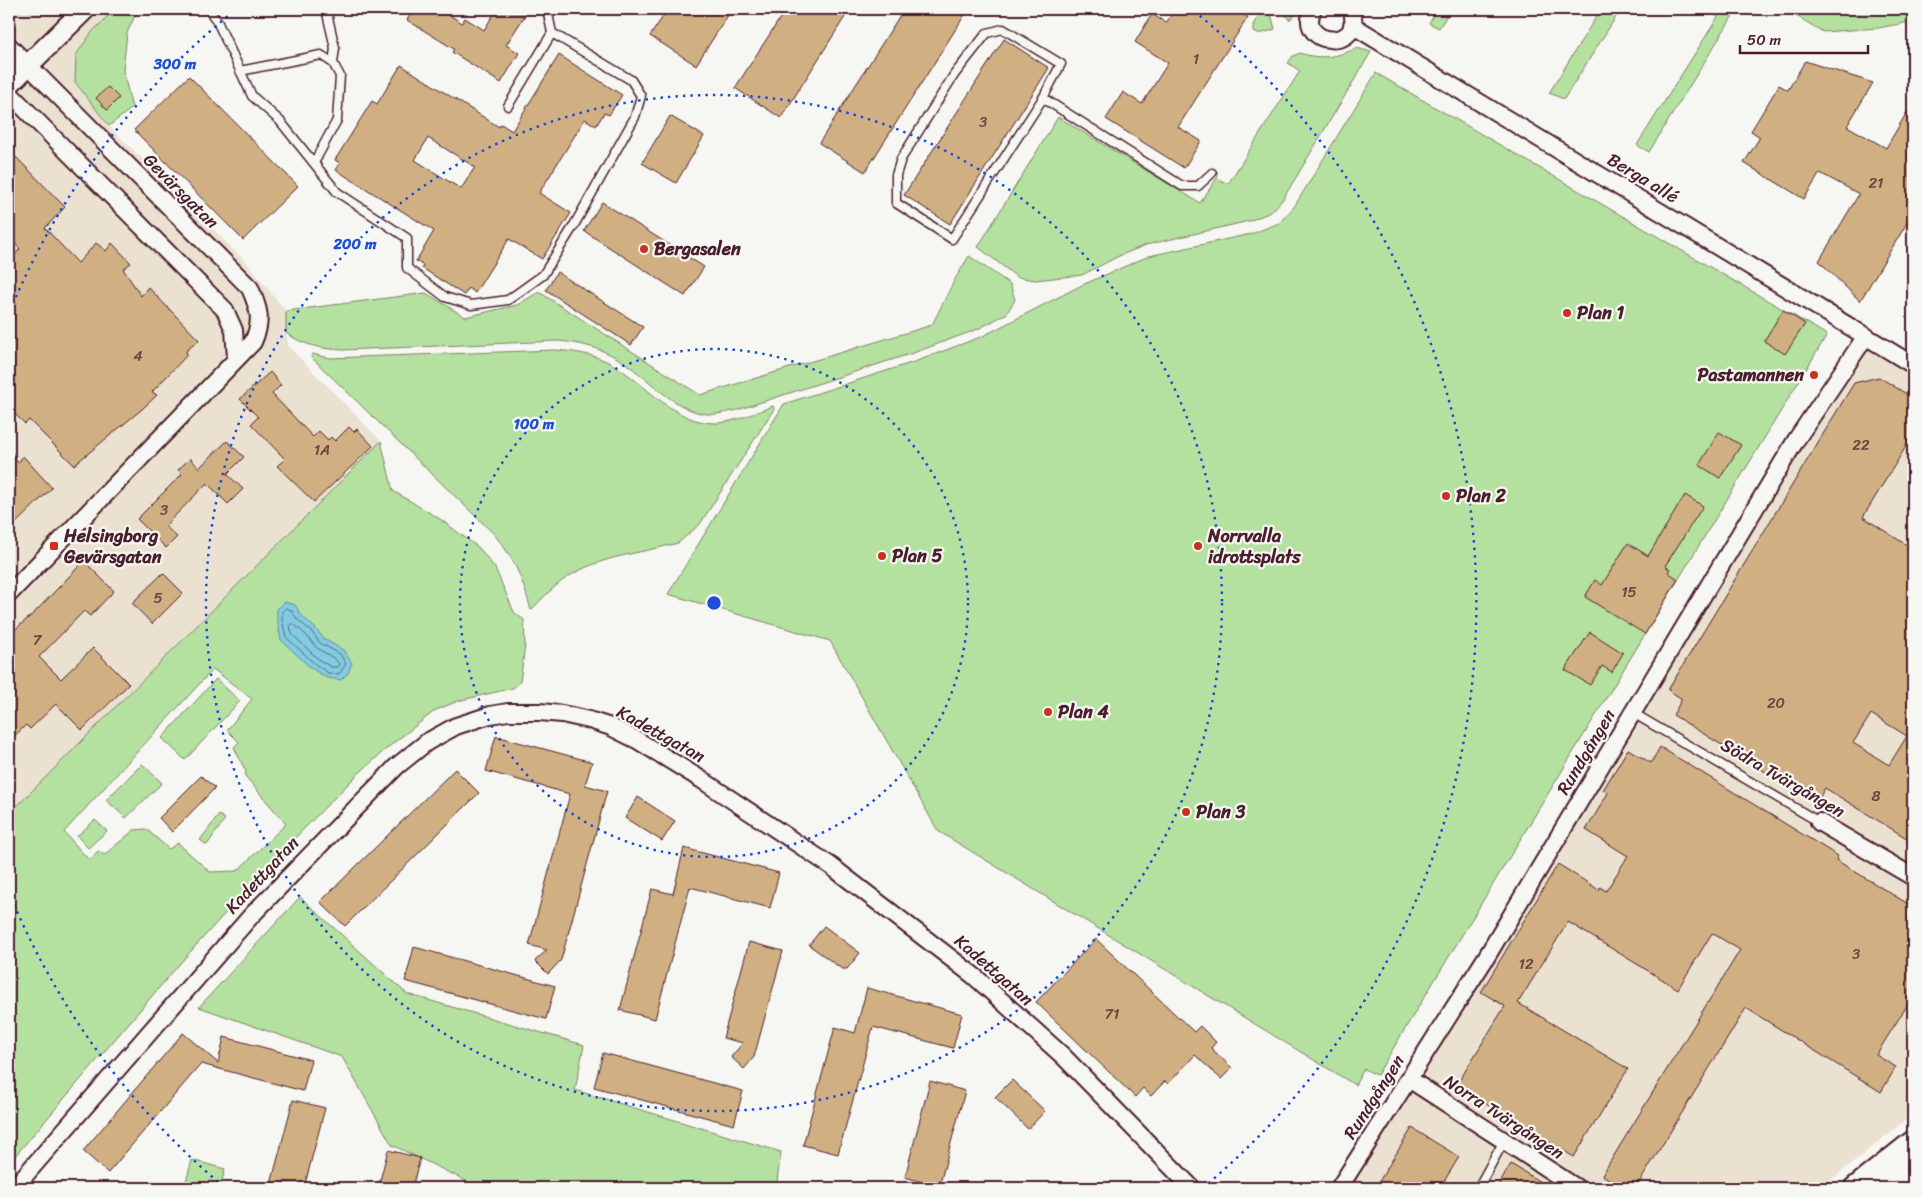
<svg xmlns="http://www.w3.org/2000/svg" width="1922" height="1197" viewBox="0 0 1922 1197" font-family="Sriracha,sans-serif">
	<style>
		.built { fill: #ebe1d1 }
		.green { fill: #b4e19f; stroke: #7f8065; fill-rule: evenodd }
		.water { fill: #82cce2; stroke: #6c8799 }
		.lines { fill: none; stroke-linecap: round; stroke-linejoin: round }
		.shore { stroke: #606474; stroke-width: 1 }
		.building { fill: #d0b083; stroke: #4a1f2b; fill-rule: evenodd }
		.service-casing { stroke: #4a1f2b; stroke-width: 11 }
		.minor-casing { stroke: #4a1f2b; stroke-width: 20 }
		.tertiary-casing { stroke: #4a1f2b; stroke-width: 24 }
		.service { stroke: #f6f6f2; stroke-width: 8 }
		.minor { stroke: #f6f6f2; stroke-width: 16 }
		.tertiary { stroke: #f6f6f2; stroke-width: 20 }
		.ring { fill: none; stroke: #1d4ed8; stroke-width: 2.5; stroke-dasharray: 2.5 5 }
		.poi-dot { fill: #c8321e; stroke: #f6f6f2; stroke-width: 2 }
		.labels { text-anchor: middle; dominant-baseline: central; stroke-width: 4.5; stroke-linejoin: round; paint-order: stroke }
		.number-label { font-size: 15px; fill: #6c4341 }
		.street-label { font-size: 18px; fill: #4a1f2b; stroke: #f6f6f2 }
		.poi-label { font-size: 18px; font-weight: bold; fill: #4a1f2b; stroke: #f6f6f2; text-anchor: start }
		.centre { fill: #1d4ed8; stroke: #f6f6f2; stroke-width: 2.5 }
		.ring-label { font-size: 15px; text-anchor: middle; font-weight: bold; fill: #1d4ed8; stroke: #f6f6f2; stroke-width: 4.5; stroke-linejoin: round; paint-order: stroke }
	</style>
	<rect width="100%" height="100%" fill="#f6f6f2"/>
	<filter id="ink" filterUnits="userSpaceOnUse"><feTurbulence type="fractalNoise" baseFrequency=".02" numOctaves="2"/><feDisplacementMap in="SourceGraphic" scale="10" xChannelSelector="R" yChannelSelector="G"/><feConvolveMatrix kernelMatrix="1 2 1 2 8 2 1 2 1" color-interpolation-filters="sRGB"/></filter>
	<g filter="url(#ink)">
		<path class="built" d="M9,9H115L92,32L75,83L109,126L246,262L286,311V333L289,347L381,441L9,814Z
			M1867,341L1913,369V1114L1821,1188H1348L1380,1138Z"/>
		<path class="green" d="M115,9H138L127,33L123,70L132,108L109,126L75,82L76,55L92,32Z
			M1282,9H1302L1289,20Z
			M1437,9H1451L1439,28L1429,23Z
			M1601,9H1621L1564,99L1549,93Z
			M1706,9H1737L1649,152L1637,145L1718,17Z
			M1785,9H1913V18L1910,22L1878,28L1823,32Z
			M1270,10L1275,29L1263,33H1254V25L1261,13Z
			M1357,48L1371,52L1283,199L1271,212L1249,221L1146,245L1119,256L1082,275L1035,280L1017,277L978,247L1058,117L1200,203L1217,178L1228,184L1300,71L1288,63L1293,56L1300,53C1321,60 1337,57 1357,48Z
			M1376,73L1827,335L1377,1075L1364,1069L1355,1085L938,831L830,641L668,594L784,404L917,361L983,336L1082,285L1149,256L1251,234L1279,223L1294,207Z
			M969,256L1010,284L1015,300L1006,314L978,329L916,352L734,411C726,412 717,415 708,414C674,412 646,374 617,358C598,347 579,343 558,341L343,350C321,349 303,345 286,333V311L426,293L465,317L517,305L539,292L700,395L932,325L954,281Z
			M556,350C576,352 594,354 612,364C647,384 674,424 717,423C736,422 756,412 773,406L774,409L700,524L678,543C639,554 596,556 562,581C551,589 541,600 531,610C522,578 515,559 493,533L311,357L312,354L330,358Z
			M381,441L393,491L440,519L479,548L495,568L514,612L524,620L525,645L520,682L513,688L458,701L436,710L392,744L358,774L276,857L182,961L9,1163V814ZM213,669L252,699L227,730L239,742L234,747L246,772L245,776L286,824L237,871L210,872L178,843L169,849L146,829L134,830L104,855L98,851L89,860L64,832Z
			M216,679L240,701L185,760L162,738Z
			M142,764L162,783L126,818L106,800Z
			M219,815L225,819L207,845L200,840Z
			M95,820L107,831L88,848L77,836Z
			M300,897L407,994L584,1045L575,1090L781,1152L776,1188H481L392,1145L342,1057L199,1007Z
			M192,1160L225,1169L220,1188H197L185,1185Z"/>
		<path class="water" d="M285,602L295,605L301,615L315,628L324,639L343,650L352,663L348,673L341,680L327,678L311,668L281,640L277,619V609Z"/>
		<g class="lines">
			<path class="shore" d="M286,608L291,610L297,619L311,631L320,643L340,654L346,664L339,674L328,673L315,664L286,637L282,619V612Z
				M291,624H294L307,636L317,648L335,659L339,664L338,667H331L318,659L292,634L290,626Z"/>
		</g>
		<path class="building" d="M414,9H440L462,23L465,18L484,30L497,9H529L506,45L519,53L501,83L452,52L454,49L407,20Z
			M668,9H732L696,65L650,36Z
			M786,9H850L781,118L735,88Z
			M904,9H953L964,16L865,172L819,143Z
			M1175,9H1235L1248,17L1178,127L1201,141L1184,168L1106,119L1123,92L1142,104L1168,63L1135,42L1152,14L1166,23Z
			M1004,39L1049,68L950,224L904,195Z
			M559,55L622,95L609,115L604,113L596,126L585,119L539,193L571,213L542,259L509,239L475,293L469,288L464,295L422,268L423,265L416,261L434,231L336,170L340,163L335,160L372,101L377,104L401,65L499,127L501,124L512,131ZM428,138L475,167L461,189L415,160Z
			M1805,61L1873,83L1847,126L1886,148L1913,102V213L1860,301L1819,261L1859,194L1820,173L1804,199L1744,163L1760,137L1751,131L1779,85L1788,90Z
			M189,76L298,186L243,240L134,130Z
			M108,87L119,98L107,110L96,98Z
			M670,116L704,136L676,183L642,163Z
			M16,157L65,207L45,228L78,263L96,243L106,251L112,243L131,263L123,269L141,296L148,287L199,340L186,351L187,355L152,392L157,395L141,410L74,465L29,420L25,424L9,408V261L20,249L9,237V164Z
			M602,202L704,267L685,296L584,231Z
			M557,272L643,327L631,345L546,290Z
			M1783,310L1805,324L1785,354L1764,341Z
			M270,372L281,385L272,394L313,437L319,431L328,440L331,437L335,441L349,427L354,432L357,429L373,446L314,502L277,466L285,459L251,424L258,417L240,399Z
			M1879,377L1913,398V435L1863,517L1913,549V842L1825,788L1816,803L1673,715L1682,699L1668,690L1854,383ZM1871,714L1907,736L1889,765L1853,743Z
			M1719,432L1741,445L1720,478L1699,465Z
			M227,441L244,457L227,474L243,489L228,504L207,483L165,526L177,537L166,548L137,519L182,474L178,470L190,458L199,468Z
			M9,447L18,463L23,456L52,488L9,530Z
			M1685,495L1703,506L1665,566L1670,569L1668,572L1678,579L1645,634L1585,597L1595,580L1602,585L1628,543L1648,556Z
			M84,561L114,591L90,616L84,611L39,657L61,679L93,648L129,684L82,730L56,704L30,729L26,725L9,741V635L35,612Z
			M163,573L183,593L152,624L132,603Z
			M1590,632L1623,653L1612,672L1602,666L1590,685L1565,670Z
			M496,736L592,762L585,785L607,791L561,960L548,974L535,961L547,950L529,945L570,794L486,771Z
			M1660,747L1838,856L1836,860L1913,907V996L1876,1055L1896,1067L1881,1092L1746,1008L1636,1188H1624L1602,1175L1740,950L1712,933L1678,989L1568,922L1518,1003L1628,1069L1574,1157L1456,1086L1505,1006L1481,992L1558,864L1599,890L1600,887L1606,891L1628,856L1586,830L1608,793L1603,790L1628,749L1651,763Z
			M455,769L479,793L345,926L320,902Z
			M201,776L215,788L172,832L159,818Z
			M638,797L675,821L662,841L625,818Z
			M684,848L779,873L770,908L690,887L655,1019L620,1010L652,889L673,894Z
			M824,926L860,953L847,969H842L809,945Z
			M1096,939L1194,1032L1200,1026L1216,1042L1211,1048L1232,1068L1221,1079L1195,1055L1168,1084L1165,1081L1151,1096L1143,1088L1135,1097L1036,1002Z
			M749,942L783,951L754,1057L744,1069L731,1057L743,1043L723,1038Z
			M414,947L555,986L546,1019L405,981Z
			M867,988L962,1014L953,1048L873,1027L838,1154L803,1145L835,1027L855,1033Z
			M183,1033L218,1063L224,1037L311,1060L303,1091L201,1064L108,1173L83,1151Z
			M603,1053L743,1091L734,1125L594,1087Z
			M1012,1080L1045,1111L1028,1129L995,1097Z
			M930,1081L965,1091L939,1187L905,1177Z
			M293,1100L325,1108L304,1188H270Z
			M1412,1128L1459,1157L1440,1188H1375Z
			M388,1150L420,1158L412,1188H378Z
			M1511,1164L1550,1188H1496Z"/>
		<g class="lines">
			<defs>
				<path id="service" d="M208,9L217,21L252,96L280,121L337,192L407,238V268L445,297L471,305L508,300L543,275L573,227L635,117L641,96L631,80L552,33
					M326,9L335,48L333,63
					M240,71L321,55L333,63L340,76L337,120L314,163
					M1043,98L952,239L896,203V175L901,159L954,75L987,33L1003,29L1061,64L1043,98L1182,186H1198L1212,173
					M508,106L552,33L547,9
					M1633,713L1819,822
					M1478,1188L1504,1141"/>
				<path id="minor" d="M1313,9C1295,47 1367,52 1351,9
					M1352,25L1913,365
					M9,46L250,288C259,309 263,320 253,342L9,594
					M9,93L225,310L234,330L236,358
					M1819,822L1913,877
					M1409,1079L1577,1188
					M14,1188L251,916L397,766L427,742L456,726L490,715L508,712H540L562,714L589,720L611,727L637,740L702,780L831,866L974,976L1063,1056L1192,1188
					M1339,1188L1487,956L1796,440L1866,336"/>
				<path id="tertiary" d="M9,84L85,9
					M1854,1188L1913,1141
					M1885,1188L1913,1166"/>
			</defs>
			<use href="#service" class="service-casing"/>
			<use href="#minor" class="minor-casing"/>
			<use href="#tertiary" class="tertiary-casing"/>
			<use href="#service" class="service"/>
			<use href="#minor" class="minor"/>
			<use href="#tertiary" class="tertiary"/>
		</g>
	</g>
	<g class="ring">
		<circle cx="714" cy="603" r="254"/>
		<circle cx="714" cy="603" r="508"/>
		<path d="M224 1187A762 762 0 0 1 10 895M10 311A762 762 0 0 1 234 11M1194 11A762 762 0 0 1 1204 1187"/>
	</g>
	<g class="poi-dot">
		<circle cx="644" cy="249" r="5"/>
		<circle cx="1567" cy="313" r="5"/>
		<circle cx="1814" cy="375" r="5"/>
		<circle cx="1446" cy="496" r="5"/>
		<rect x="49" y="541" width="10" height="10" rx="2.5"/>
		<circle cx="1198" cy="546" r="5"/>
		<circle cx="882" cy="556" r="5"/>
		<circle cx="1048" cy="712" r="5"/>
		<circle cx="1186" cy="812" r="5"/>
	</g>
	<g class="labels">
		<g class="number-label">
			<text x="1196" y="59">1</text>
			<text x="983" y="122">3</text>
			<text x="1876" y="183">21</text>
			<text x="138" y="356">4</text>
			<text x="1861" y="445">22</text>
			<text x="322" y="450">1A</text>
			<text x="164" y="510">3</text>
			<text x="1629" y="592">15</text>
			<text x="158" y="598">5</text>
			<text x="37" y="640">7</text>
			<text x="1776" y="703">20</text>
			<text x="1876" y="796">8</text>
			<text x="1856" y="954">3</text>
			<text x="1526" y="964">12</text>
			<text x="1112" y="1014">71</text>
		</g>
		<g class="street-label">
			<text transform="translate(1643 178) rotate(31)">Berga allé</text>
			<text transform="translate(181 191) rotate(45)">Gevärsgatan</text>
			<text transform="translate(661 734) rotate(29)">Kadettgatan</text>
			<text transform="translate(1586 752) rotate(-59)">Rundgången</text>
			<text transform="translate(1783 778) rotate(30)">Södra Tvärgången</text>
			<text transform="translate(262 875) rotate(-47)">Kadettgatan</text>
			<text transform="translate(994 970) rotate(41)">Kadettgatan</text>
			<text transform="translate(1374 1097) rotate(-57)">Rundgången</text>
			<text transform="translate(1504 1117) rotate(33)">Norra Tvärgången</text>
		</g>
		<g class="poi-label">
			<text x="654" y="249">Bergasalen</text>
			<text x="1577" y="313">Plan 1</text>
			<text x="1804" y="375" text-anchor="end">Pastamannen</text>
			<text x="1456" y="496">Plan 2</text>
			<text x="64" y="536">Helsingborg<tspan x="64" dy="21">Gevärsgatan</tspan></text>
			<text x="1208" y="536">Norrvalla<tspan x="1208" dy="21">idrottsplats</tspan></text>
			<text x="892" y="556">Plan 5</text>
			<text x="1058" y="712">Plan 4</text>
			<text x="1196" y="812">Plan 3</text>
		</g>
	</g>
	<circle cx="714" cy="603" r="8" class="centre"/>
	<g class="ring-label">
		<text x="175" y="69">300 m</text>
		<text x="355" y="249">200 m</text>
		<text x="534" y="429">100 m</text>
	</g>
	<rect width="1922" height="1197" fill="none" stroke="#f6f6f2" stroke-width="30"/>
	<rect x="15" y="15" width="1892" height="1167" fill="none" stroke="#4a1f2b" stroke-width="2" filter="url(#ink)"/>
	<path d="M1740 45v8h128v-8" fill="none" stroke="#4a1f2b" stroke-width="2.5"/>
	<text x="1747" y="45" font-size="15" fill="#4a1f2b" stroke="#f6f6f2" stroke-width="4" paint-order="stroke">50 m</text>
</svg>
